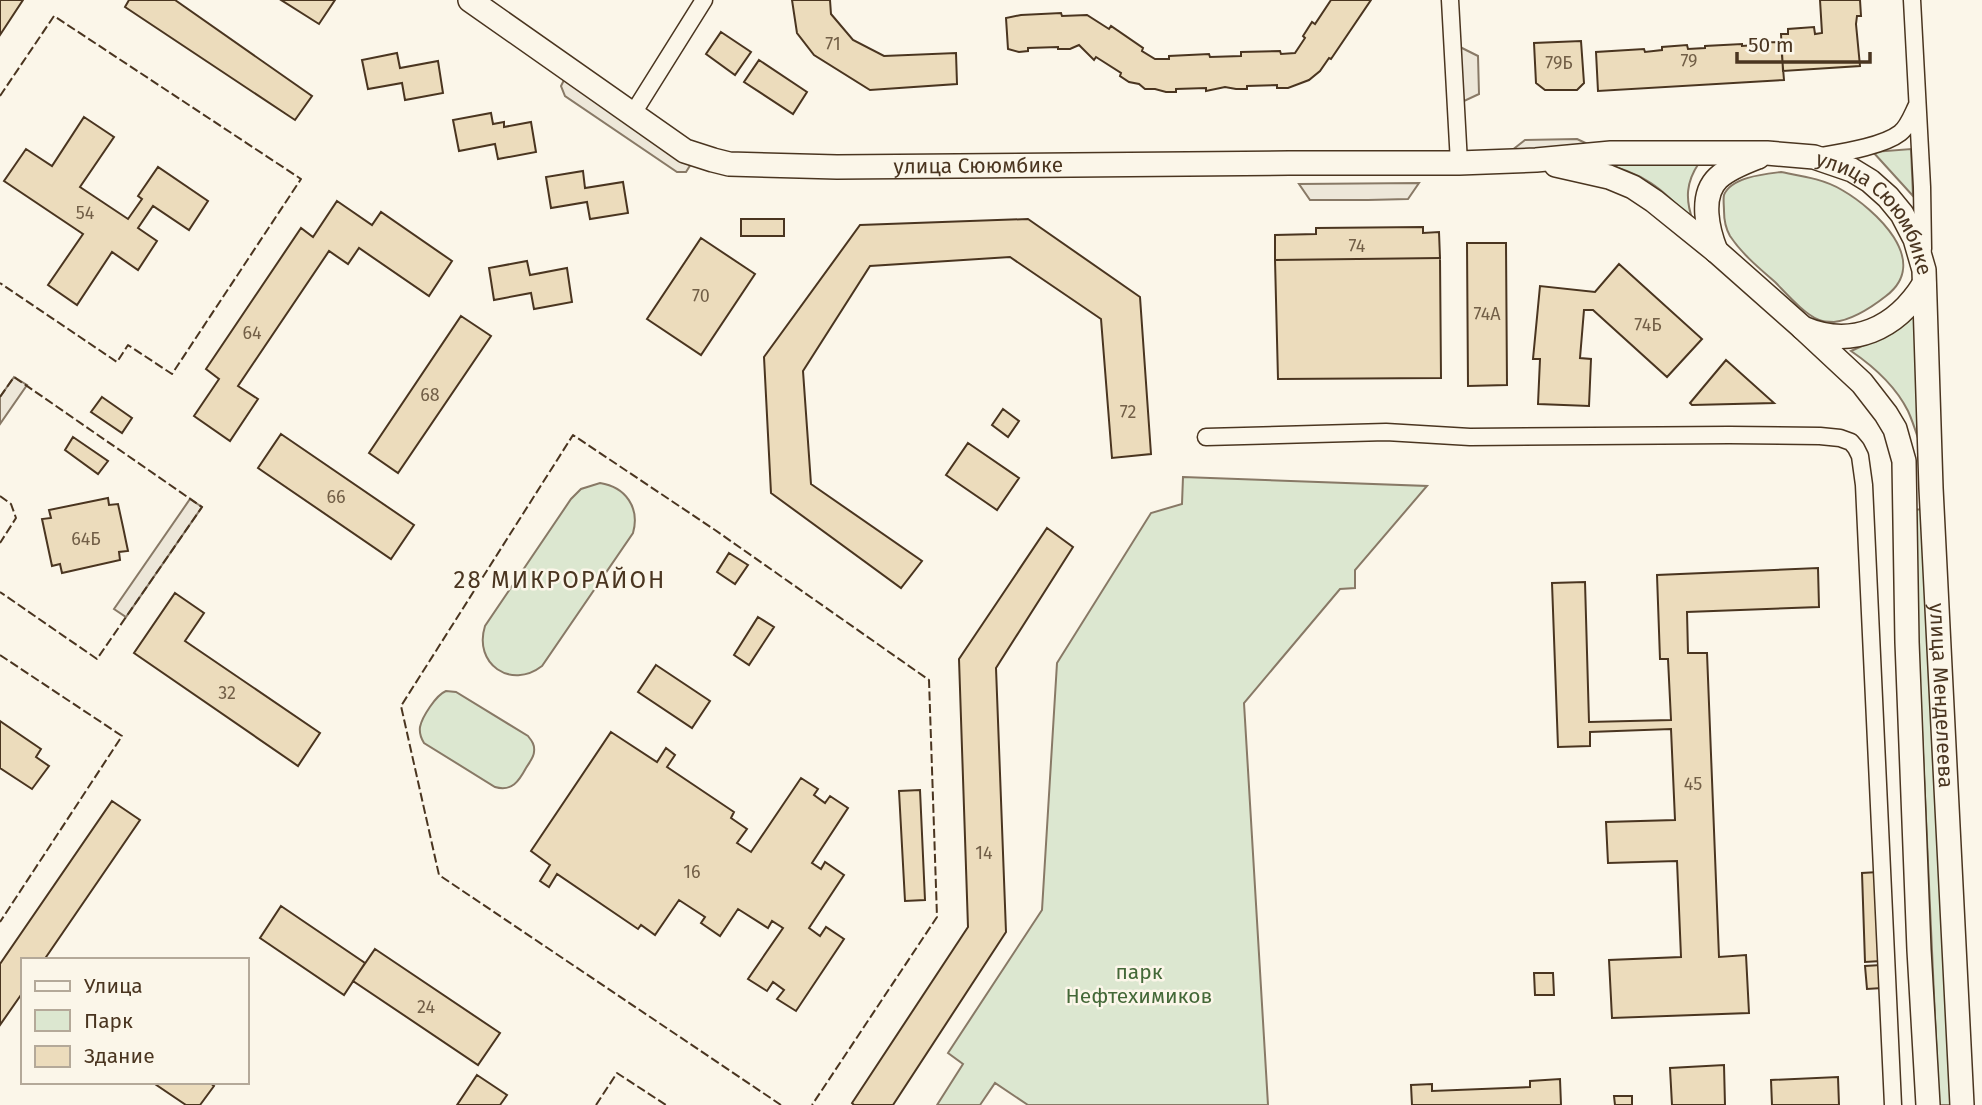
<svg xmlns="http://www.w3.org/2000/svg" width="1982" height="1105" viewBox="0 0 1982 1105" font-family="'Fira Sans',sans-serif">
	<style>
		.green { fill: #dce7d0; stroke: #887966; stroke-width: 2 }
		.parking { fill: #ede7d9; stroke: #887966; stroke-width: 2 }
		.building { fill: #ecdcbc; stroke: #4a3520; stroke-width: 2 }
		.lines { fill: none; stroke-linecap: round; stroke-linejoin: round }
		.street-casing { stroke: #4a3520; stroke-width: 19 }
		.secondary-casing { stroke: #4a3520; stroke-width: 26 }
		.street { stroke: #fbf6e9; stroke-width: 16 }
		.secondary { stroke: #fbf6e9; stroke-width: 23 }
		.fence { stroke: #4a3520; stroke-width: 2; stroke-dasharray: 9 3.5; stroke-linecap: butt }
		.labels { text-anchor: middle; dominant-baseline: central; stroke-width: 5; stroke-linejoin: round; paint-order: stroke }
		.number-label { font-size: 18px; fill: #725f47 }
		.street-label { font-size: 21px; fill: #4a3520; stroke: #fbf6e9 }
		.park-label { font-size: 21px; fill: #436837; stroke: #fbf6e9 }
		.quarter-label { font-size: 24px; letter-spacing: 2px; fill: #4a3520; stroke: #fbf6e9 }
	</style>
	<rect width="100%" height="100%" fill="#fbf6e9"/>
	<path class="green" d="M1911,149L1913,196L1873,152Z
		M1599,163H1699C1686,182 1685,199 1693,221C1662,188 1643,172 1599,163Z
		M1781,172C1802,176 1824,179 1842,190C1875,209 1932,261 1886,296C1872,307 1852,320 1834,322C1830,322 1823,322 1819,320C1804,314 1786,293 1775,282C1759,268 1742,254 1730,236C1726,229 1724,219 1724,211C1724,206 1723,199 1724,195C1731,177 1765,174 1781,172Z
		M1917,312L1923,453C1918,439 1914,424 1908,411C1896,387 1873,366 1851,351L1873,341Z
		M1183,477L1427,486L1355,570V588L1340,589L1244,703L1268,1105H1028L995,1083L980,1105H937L963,1064L948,1053L1042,910L1057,663L1151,513L1182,504Z
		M600,483C626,487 640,508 633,533L542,666C511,690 473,664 485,626L571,499L581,489Z
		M1924,509L1953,1105H1939L1912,510Z
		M446,691L456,692L528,736C532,741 535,745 534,752C534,757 529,763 526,768C519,781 512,792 495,787L424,743C421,738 419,734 420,727C422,717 436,695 446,691Z"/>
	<path class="parking" d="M1460,47L1478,56L1479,94L1462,102Z
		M565,78L691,164L686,172H677L565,96L561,86Z
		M1577,139L1590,145L1511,151L1525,140Z
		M1419,183L1408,199L1368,200H1310L1299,184Z
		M14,377L27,385L0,424V397Z
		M190,499L202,507L126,617L114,609Z"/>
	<path class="building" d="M0,0H23L0,35Z
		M129,0H175L312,96L295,120L125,7Z
		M281,0H335L319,24Z
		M792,0H830L831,14L853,40L884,56L956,53L957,84L870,90L814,55L797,33Z
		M1331,0H1371L1331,59L1329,58L1320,71L1309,80L1288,88H1277V85L1247,86V89H1236L1225,87L1206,91V88L1176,89V92H1166L1155,89H1145L1139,84L1129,82L1120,76L1121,73L1096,57L1094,60L1079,45L1070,49H1058V47L1028,48V51L1019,52L1008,49L1006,18L1021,15L1061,13L1062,16L1087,15L1109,29L1111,26L1143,48L1142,51L1155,59H1169V56L1209,54L1210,57L1241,56V52L1280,51L1281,54L1295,53L1305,38L1303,36L1312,22L1315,24Z
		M1820,0H1860L1861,16H1857L1856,24L1860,66L1783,71L1781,34H1788V29L1814,27L1815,34L1822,33Z
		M721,32L751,52L735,75L706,54Z
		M1581,41L1584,83L1577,90H1545L1536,83L1534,43Z
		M1777,42V45L1781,44L1784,80L1598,91L1596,52L1644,49L1645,52L1662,50V47L1687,45L1688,49L1705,48V46L1742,44V46L1756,45V43Z
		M397,53L400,68L438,61L443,93L405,100L402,83L368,89L362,60Z
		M759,60L807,92L793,114L744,82Z
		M491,113L493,124L504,122V127L531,122L536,152L498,159L495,144L459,151L453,120Z
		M84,117L114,137L80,187L128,219L142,199L138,196L158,167L208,201L189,230L153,206L138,228L157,241L138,270L112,252L77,305L48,285L83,234L4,181L26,149L52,166Z
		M583,171L585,188L623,182L628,213L590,219L587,202L551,208L546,177Z
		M337,201L372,225L381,212L452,261L429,296L359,248L348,264L329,251L238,386L258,399L230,441L194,416L219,379L206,369L301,228L313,237Z
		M741,219H784V236H741Z
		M1028,219L1140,297L1151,454L1112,458L1101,319L1010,257L870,266L803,371L811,484L922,561L901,588L771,493L764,357L860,225Z
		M1423,227V233L1439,232L1440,258L1275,260V235L1316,234V228Z
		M701,238L755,274L701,355L647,319Z
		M1467,243H1506L1507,385L1468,386Z
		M1440,258L1441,378L1278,379L1275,260Z
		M527,261L530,275L567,268L572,302L534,309L531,293L494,300L489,268Z
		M1619,264L1702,339L1667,377L1593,310H1584L1580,358L1591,359L1589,406L1538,404L1540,359H1533L1540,286L1595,292Z
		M461,316L491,336L398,473L369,453Z
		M1726,360L1774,403L1692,405L1690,403Z
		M102,397L132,418L122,433L91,412Z
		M1003,409L1019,421L1008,437L992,425Z
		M281,434L414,525L391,559L258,468Z
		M73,437L108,461L98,474L65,450Z
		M968,443L1019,478L997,510L946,475Z
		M108,498L109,505L118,504L123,527L128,551L119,552L120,560L62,573L60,564L52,566L42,519L51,518L49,510Z
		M1047,528L1073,547L996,668L1006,932L893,1105H854L852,1103L968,927L959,659Z
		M729,553L748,565L735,584L717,572Z
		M1818,568L1819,607L1687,612L1688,653H1707L1719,957L1746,955L1749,1013L1612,1018L1609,960L1681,957L1677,861L1608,863L1606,822L1675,820L1671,729L1590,732V746L1558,747L1552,583L1585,582L1589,722L1671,720L1668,659H1660L1657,575Z
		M175,593L204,613L185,641L320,733L298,766L134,653Z
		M758,617L774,627L749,665L734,655Z
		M656,665L710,701L692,728L638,692Z
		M0,721L41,749L36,757L49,766L32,789L0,768Z
		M611,732L657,762L666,748L675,755L667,767L734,812L731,818L747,829L737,843L751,852L801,778L818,789L814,795L825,803L830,796L848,808L812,863L821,869L825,862L844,875L809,928L820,936L826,927L844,939L796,1011L777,999L784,990L773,982L767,991L748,979L783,928L772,921L768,928L738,909L720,936L701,923L705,917L679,900L655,935L641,925L638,929L557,874L549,887L540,881L550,865L531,851Z
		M920,790L925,900L905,901L899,791Z
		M112,801L140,820L44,960H23V992L0,1025V964Z
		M1878,872L1881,961L1865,962L1862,873Z
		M281,906L365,963L344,995L260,938Z
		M375,949L500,1033L478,1065L353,981Z
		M1881,965L1882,988L1867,989L1865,966Z
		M1534,973H1553L1554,995H1535Z
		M1724,1065L1725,1105H1672L1670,1068Z
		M477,1075L507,1095L500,1105H457Z
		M1838,1077L1839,1105H1772L1771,1080Z
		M1560,1079L1561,1105H1412L1411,1085L1432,1084V1091L1530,1087V1081Z
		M152,1082H209L214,1086L200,1105H186Z
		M1614,1096H1632V1105H1615Z"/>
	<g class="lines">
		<defs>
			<path id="street" d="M1450,0L1459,163
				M1912,0L1922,187L1923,249
				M632,115L704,0
				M1815,157C1837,153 1882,147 1900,133C1908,127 1912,115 1917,105
				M1206,437L1386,432L1470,437L1729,435L1820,436L1840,438L1851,442L1856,448L1860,456L1864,485L1893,1105"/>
			<g id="secondary">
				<path id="s1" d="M470,0L685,151L713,160L729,164L837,167L1289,163H1459L1536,160L1611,153H1767L1814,157L1852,170L1870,181L1888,197L1902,214L1915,239L1924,270L1931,488L1962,1105"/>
				<path d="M1556,165L1609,177L1633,187L1654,201L1716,251L1803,328C1852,349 1896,329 1924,284"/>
				<path d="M1716,251C1708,231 1699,196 1718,178C1729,168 1745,162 1758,157"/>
				<path d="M1803,328L1862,383L1886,414L1895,429L1904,461L1907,642L1919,950L1928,1105"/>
			</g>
		</defs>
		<use href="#street" class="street-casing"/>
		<use href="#secondary" class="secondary-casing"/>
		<use href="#street" class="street"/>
		<use href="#secondary" class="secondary"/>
		<path class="fence" d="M0,96L54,16L301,179L172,374L128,345L117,362L0,283
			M0,397L14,377L202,507L97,659L0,592
			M0,496L11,504L16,518L0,543
			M0,655L122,736L0,922
			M596,1105L617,1073L666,1105
			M781,1105L439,875L401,706L573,435L715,530L929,680L937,917L812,1105"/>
	</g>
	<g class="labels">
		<g class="number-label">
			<text x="833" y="44">71</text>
			<text x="1689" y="61">79</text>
			<text x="1559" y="63">79Б</text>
			<text x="85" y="213">54</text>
			<text x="1357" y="246">74</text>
			<text x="701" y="296">70</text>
			<text x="1487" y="314">74А</text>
			<text x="1648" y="325">74Б</text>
			<text x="252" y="333">64</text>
			<text x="430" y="395">68</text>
			<text x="1128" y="412">72</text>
			<text x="336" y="497">66</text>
			<text x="86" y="539">64Б</text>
			<text x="227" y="693">32</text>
			<text x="1693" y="784">45</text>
			<text x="984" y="853">14</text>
			<text x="692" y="872">16</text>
			<text x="426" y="1007">24</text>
		</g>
		<g class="street-label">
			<text stroke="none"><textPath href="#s1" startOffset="558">улица Сююмбике</textPath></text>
			<text stroke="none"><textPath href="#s1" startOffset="1482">улица Сююмбике</textPath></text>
			<text stroke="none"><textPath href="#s1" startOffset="1988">улица Менделеева</textPath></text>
		</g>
		<g class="park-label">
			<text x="1139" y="972">парк<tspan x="1139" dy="24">Нефтехимиков</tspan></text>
		</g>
		<g class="quarter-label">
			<text x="560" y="580">28 МИКРОРАЙОН</text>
		</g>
	</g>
	<rect x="21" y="958" width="228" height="126" fill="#fbf6e9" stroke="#b4a999" stroke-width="2"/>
	<rect x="35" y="981" width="35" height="10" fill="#fbf6e9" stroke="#b4a999" stroke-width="2"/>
	<text x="84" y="993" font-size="21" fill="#4a3520">Улица</text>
	<rect x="35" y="1010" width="35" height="21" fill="#dce7d0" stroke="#b4a999" stroke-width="2"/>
	<text x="84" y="1028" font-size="21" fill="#4a3520">Парк</text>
	<rect x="35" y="1046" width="35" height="21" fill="#ecdcbc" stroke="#b4a999" stroke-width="2"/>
	<text x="84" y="1063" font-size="21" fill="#4a3520">Здание</text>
	<path d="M1737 52v10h133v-10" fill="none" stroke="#4a3520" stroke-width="3.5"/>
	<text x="1748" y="52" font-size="21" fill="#4a3520" stroke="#fbf6e9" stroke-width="5" paint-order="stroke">50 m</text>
</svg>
